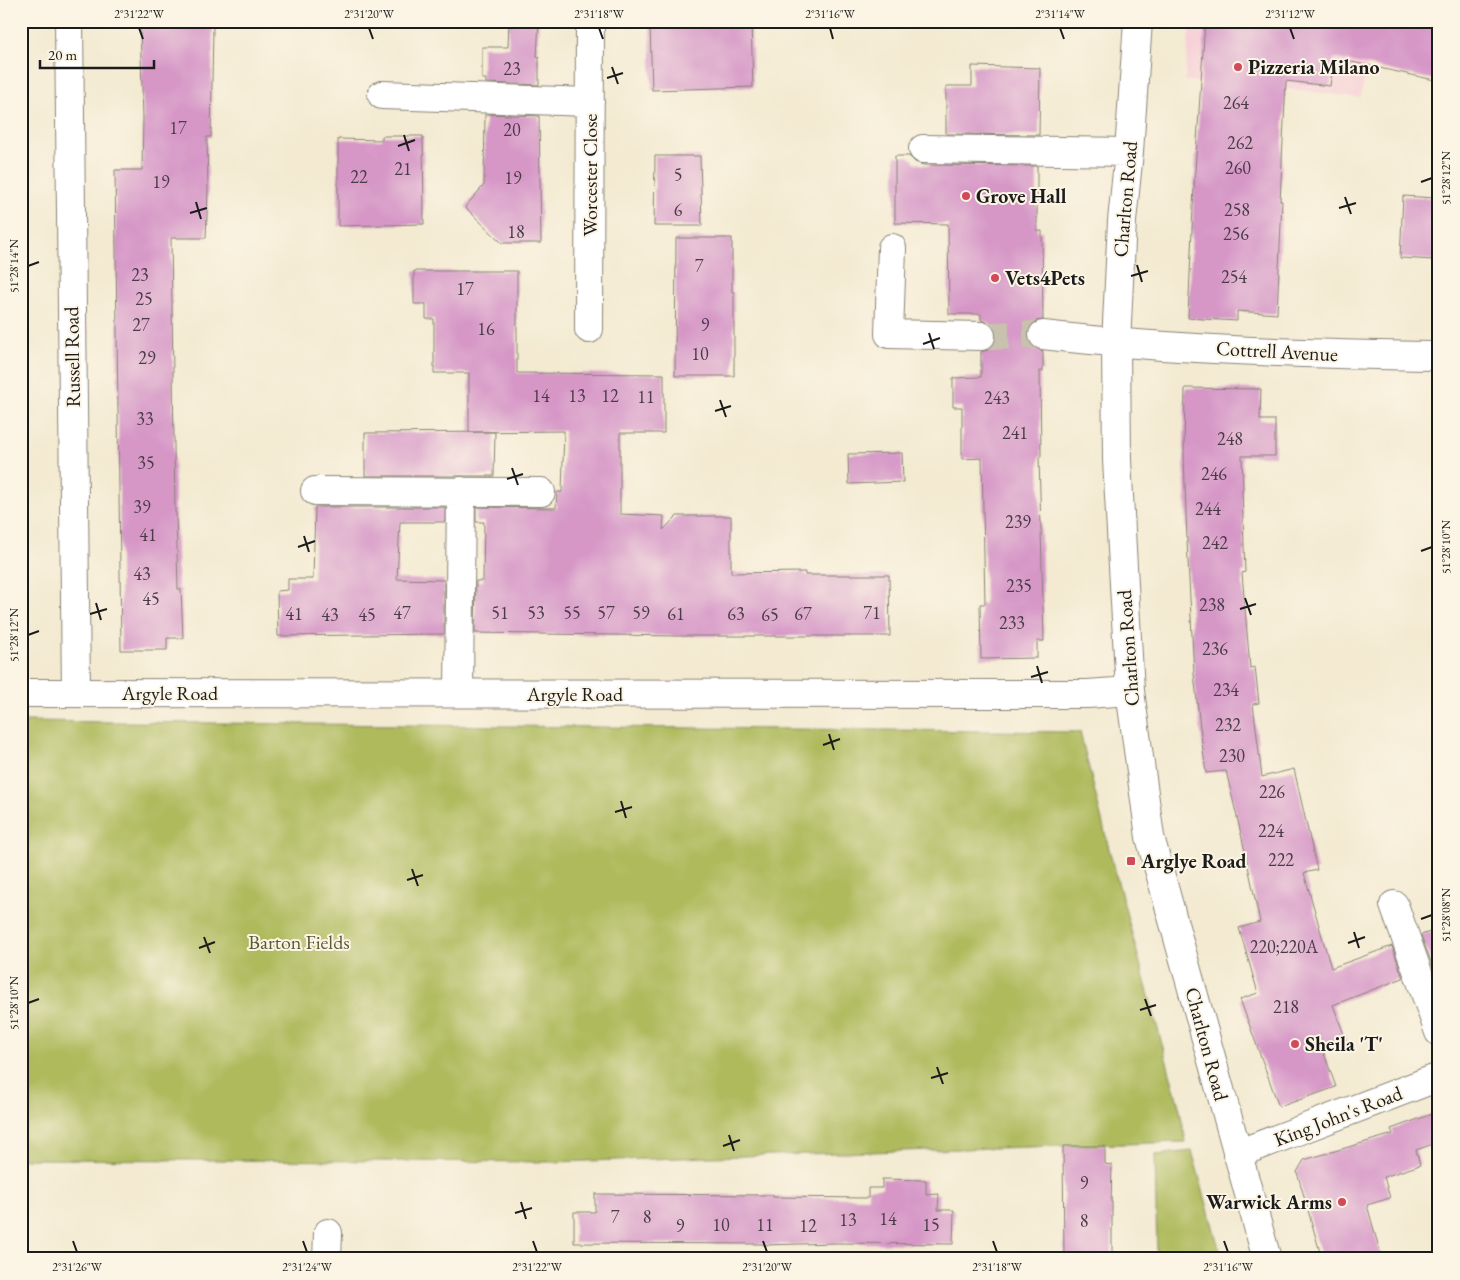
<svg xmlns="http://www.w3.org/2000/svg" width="1460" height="1280" viewBox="0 0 1460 1280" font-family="'EB Garamond',serif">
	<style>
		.built { fill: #f6cfd7 }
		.green { fill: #aeba5c; stroke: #656b3c }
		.building { fill: #d697c7 }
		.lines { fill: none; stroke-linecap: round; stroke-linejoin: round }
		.minor-tunnel { stroke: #c8c1ad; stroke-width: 28; stroke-dasharray: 28 14; stroke-linecap: butt }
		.minor-casing { stroke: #888376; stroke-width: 30 }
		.minor { stroke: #fff; stroke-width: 28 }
		.ticks { fill: none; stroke: #1c1c1c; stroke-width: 2 }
		.poi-dot { fill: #d1495b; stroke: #fcf5e5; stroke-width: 2 }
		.labels { text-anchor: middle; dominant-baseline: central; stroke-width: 4; stroke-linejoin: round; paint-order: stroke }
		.number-label { font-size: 18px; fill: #4a3b47 }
		.poi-label { font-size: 20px; font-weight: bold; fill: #1c1c1c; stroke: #fcf5e5; text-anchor: start }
		.street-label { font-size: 20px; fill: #1c1c1c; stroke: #fcf5e5 }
		.park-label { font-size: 20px; fill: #565b36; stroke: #fcf5e5 }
		.neatline { fill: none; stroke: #1c1c1c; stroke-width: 2 }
		.ticks-label { font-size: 12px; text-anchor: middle; fill: #1c1c1c }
	</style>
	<rect width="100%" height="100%" fill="#fcf5e5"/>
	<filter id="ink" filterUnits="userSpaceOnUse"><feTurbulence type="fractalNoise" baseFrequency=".02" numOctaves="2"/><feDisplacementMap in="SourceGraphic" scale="10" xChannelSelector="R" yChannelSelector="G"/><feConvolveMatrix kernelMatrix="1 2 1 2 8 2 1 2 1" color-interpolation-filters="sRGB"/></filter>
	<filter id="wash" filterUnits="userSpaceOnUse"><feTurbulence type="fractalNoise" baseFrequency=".0096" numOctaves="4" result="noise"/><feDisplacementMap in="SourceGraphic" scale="20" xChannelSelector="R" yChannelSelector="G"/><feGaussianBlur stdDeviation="1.12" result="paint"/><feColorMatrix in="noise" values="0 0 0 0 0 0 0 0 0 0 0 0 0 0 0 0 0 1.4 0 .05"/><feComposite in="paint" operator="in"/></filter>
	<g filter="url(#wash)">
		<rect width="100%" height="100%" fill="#f3ead1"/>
		<path class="built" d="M1190,21H1379L1360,98L1274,87L1185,81Z"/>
		<path class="green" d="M21,721L1080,732L1110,853L1180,1110L1186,1142L554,1162L21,1159Z
			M1192,1151L1222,1259H1157L1155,1155Z"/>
		<g id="blocks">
			<path class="building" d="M509,21H539L537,57H539V85L486,83V79H482V47H508Z
				M1205,21H1439V81L1334,58L1330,86L1286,81L1280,201H1282L1277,314L1237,311V321L1188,318L1194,186Z
				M751,22L753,87L652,90L650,25Z
				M140,25L213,26L211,137H207L208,191L206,238H171L175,513H176L178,589H181L183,638H167V650H121L115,170H142L143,118Z
				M972,66L1040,68L1039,135L946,134V86H972Z
				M485,114L539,116L541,243H502L465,207L484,185Z
				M382,136H423L424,224L338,226V139L382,140Z
				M655,156H700L702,226H654Z
				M895,156H909L915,162L923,165L1037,166V231H1042L1043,320L1036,321L1031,325L1027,334L1029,341L1033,347L1043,351V371H1040L1041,457H1039L1044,641H1037V658L981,659L980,604H985L982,458L962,459V407H953V378L981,377V352L988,350L994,344L997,336L994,328L989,323L981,320V314H949L948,224L895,223Z
				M1403,196L1436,198L1434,260L1400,258Z
				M676,238H732V292H734V376H675Z
				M414,271H517V373L664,374V433H620V514L664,516L663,530L677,516H731V573L805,572V575H889L890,636H679L475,633L476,581H483L484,522H476V507L556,508L557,492H562L564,431L469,432V373H434V319H426V304H414Z
				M1185,388L1261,389L1260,420H1275V456H1242L1243,490H1242L1245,572L1242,573L1250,668L1255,667L1259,703L1253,704L1262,777L1294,769L1317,870L1304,873L1331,968L1392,946L1403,978L1333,1005L1346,1040L1322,1048L1336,1087L1279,1107L1240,999L1258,993L1239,928L1260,922L1242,838L1226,771L1206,773L1200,727L1194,674L1187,541L1184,455Z
				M495,432L494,476H365V433Z
				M902,453L903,482L849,484L848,454Z
				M315,507H445V522H400L397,579L444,580V634L278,636L277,591L288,590V579H313Z
				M1439,929V965L1433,967L1421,935Z
				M1432,1114L1439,1135V1142L1416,1150L1420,1165L1384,1177L1390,1198L1367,1205L1382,1259H1322L1297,1172L1304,1160L1393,1134L1391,1129Z
				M1063,1146H1105V1164L1112,1165L1111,1202H1112V1259H1064Z
				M882,1179L926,1180V1195L939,1194L938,1210H954L953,1244L836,1243L763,1245V1244L574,1243V1212H595V1194L773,1195V1197L868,1198V1188H882Z"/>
		</g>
	</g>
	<g filter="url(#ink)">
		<use href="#blocks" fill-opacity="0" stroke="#888376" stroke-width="1"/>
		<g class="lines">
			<path class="minor-tunnel" d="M981,336L1043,335"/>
			<defs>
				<path id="minor" d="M69,21L76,693
					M1138,21L1129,152L1122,221L1116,343L1117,460L1130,691L1150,837L1267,1259
					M382,95L590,102
					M923,149L1129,152
					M892,248L889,334L981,336
					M589,329L590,21
					M1043,335C1174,350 1307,354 1439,356
					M315,491L541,492
					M21,693L1087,694L1130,691
					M459,693L461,491
					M1394,905L1439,1032
					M1237,1154L1439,1077
					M327,1259L328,1233"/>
			</defs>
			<use href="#minor" class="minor-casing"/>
			<use href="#minor" class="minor"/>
		</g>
	</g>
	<path class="ticks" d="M139,28L143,39M369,28L373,39M599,28L603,39M830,28L833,39M1060,28L1064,39M1290,28L1294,39M612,67L618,84M607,78L623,73M404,135L409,151M398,146L415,140M1421,182L1432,178M1345,197L1351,214M196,202L201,219M1339,208L1356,203M190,213L207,208M1137,265L1142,282M28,266L39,262M1131,276L1148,271M929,333L934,349M923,344L940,338M720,400L726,417M715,411L731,406M512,468L518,485M507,479L523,474M304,536L309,552M298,547L315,541M1421,551L1432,547M1245,598L1251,615M96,603L101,620M1240,609L1256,604M90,614L107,609M28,635L39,631M1037,666L1042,683M1031,677L1048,672M829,734L834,750M823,745L840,739M621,801L626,818M615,812L632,807M412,869L418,886M407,880L423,875M1421,919L1432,915M1354,932L1359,948M204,937L210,953M1348,943L1365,937M199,948L215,942M1145,999L1151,1016M28,1003L39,999M1140,1010L1156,1005M937,1067L943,1084M931,1078L948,1073M729,1135L734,1151M723,1146L740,1140M521,1202L526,1219M515,1213L532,1208M73,1241L77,1252M303,1241L307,1252M533,1241L537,1252M763,1241L767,1252M993,1241L997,1252M1224,1241L1228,1252"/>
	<g class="poi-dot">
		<circle cx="1238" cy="67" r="5"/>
		<circle cx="966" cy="196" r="5"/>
		<circle cx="995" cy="278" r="5"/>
		<rect x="1126" y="856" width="10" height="10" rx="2.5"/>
		<circle cx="1295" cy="1044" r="5"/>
		<circle cx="1342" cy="1202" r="5"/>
	</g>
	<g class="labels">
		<g class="number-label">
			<text x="512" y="68">23</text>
			<text x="1236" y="102">264</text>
			<text x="178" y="127">17</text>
			<text x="512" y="129">20</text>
			<text x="1240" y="142">262</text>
			<text x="1238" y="167">260</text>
			<text x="403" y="168">21</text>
			<text x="678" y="174">5</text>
			<text x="359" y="176">22</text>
			<text x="513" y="177">19</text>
			<text x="161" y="181">19</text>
			<text x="678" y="209">6</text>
			<text x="1237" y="209">258</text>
			<text x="516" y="231">18</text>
			<text x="1236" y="233">256</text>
			<text x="699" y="265">7</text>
			<text x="140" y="274">23</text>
			<text x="1234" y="276">254</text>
			<text x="465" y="288">17</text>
			<text x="144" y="298">25</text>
			<text x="141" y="324">27</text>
			<text x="705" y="324">9</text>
			<text x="486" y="328">16</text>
			<text x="700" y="353">10</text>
			<text x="147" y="357">29</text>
			<text x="541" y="395">14</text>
			<text x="577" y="395">13</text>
			<text x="610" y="395">12</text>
			<text x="646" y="396">11</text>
			<text x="997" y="397">243</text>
			<text x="145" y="418">33</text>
			<text x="1015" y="432">241</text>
			<text x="1230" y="438">248</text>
			<text x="146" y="462">35</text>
			<text x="1214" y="473">246</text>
			<text x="142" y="506">39</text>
			<text x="1208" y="508">244</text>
			<text x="1018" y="521">239</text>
			<text x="148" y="534">41</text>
			<text x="1215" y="542">242</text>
			<text x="142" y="573">43</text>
			<text x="1019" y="585">235</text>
			<text x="151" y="598">45</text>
			<text x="1212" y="604">238</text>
			<text x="402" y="612">47</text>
			<text x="500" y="612">51</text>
			<text x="536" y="612">53</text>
			<text x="572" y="612">55</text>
			<text x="606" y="612">57</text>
			<text x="641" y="612">59</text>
			<text x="872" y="612">71</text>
			<text x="294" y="613">41</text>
			<text x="676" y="613">61</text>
			<text x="736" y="613">63</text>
			<text x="803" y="613">67</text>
			<text x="330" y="614">43</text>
			<text x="367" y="614">45</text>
			<text x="770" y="614">65</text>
			<text x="1012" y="622">233</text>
			<text x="1215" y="648">236</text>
			<text x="1226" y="689">234</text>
			<text x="1228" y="724">232</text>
			<text x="1232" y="755">230</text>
			<text x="1272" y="791">226</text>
			<text x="1271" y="830">224</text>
			<text x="1281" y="859">222</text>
			<text x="1284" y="946">220;220A</text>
			<text x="1286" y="1006">218</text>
			<text x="1084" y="1182">9</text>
			<text x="615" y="1216">7</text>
			<text x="647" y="1216">8</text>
			<text x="888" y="1218">14</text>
			<text x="848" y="1219">13</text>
			<text x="1084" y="1220">8</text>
			<text x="721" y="1224">10</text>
			<text x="765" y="1224">11</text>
			<text x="931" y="1224">15</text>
			<text x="680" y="1225">9</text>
			<text x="808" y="1225">12</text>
		</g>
		<g class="poi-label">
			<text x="1248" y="67">Pizzeria Milano</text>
			<text x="976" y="196">Grove Hall</text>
			<text x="1005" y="278">Vets4Pets</text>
			<text x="1141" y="861">Arglye Road</text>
			<text x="1305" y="1044">Sheila 'T'</text>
			<text x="1332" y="1202" text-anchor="end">Warwick Arms</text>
		</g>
		<g class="street-label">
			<text transform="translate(590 175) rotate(-90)">Worcester Close</text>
			<text transform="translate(1125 199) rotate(-85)">Charlton Road</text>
			<text transform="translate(1277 351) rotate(3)">Cottrell Avenue</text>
			<text transform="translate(72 357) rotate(-91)">Russell Road</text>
			<text transform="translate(1128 648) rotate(-94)">Charlton Road</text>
			<text x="170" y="693">Argyle Road</text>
			<text x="575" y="694">Argyle Road</text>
			<text transform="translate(1207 1044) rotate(75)">Charlton Road</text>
			<text transform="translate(1338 1116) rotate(-21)">King John's Road</text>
		</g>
		<g class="park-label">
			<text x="299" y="942">Barton Fields</text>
		</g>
	</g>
	<rect width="1460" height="1280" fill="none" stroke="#fcf5e5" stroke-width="55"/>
	<path d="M40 60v8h114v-8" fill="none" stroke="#1c1c1c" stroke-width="2.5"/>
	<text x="48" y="60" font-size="15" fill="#1c1c1c" stroke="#fcf5e5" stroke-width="4" paint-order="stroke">20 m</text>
	<rect x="28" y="28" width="1404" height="1224" class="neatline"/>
	<g class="ticks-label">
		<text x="139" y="18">2°31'22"W</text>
		<text x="369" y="18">2°31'20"W</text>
		<text x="599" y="18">2°31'18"W</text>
		<text x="830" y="18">2°31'16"W</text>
		<text x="1060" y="18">2°31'14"W</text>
		<text x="1290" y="18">2°31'12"W</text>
		<text transform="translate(1446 178) rotate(-90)" y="4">51°28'12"N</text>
		<text transform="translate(14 266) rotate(-90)" y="4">51°28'14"N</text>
		<text transform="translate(1446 547) rotate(-90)" y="4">51°28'10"N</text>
		<text transform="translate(14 635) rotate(-90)" y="4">51°28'12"N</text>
		<text transform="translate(1446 915) rotate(-90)" y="4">51°28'08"N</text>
		<text transform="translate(14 1003) rotate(-90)" y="4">51°28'10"N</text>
		<text x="77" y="1271">2°31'26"W</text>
		<text x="307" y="1271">2°31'24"W</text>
		<text x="537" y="1271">2°31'22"W</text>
		<text x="767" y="1271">2°31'20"W</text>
		<text x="997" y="1271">2°31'18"W</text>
		<text x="1228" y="1271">2°31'16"W</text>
	</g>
</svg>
